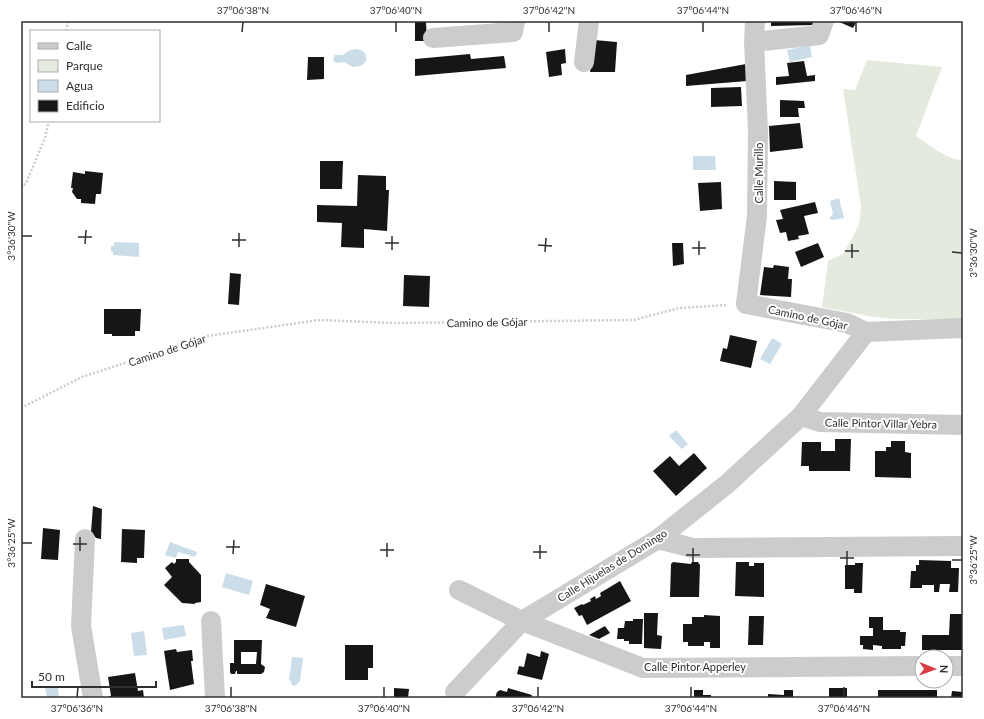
<svg xmlns="http://www.w3.org/2000/svg" width="984" height="719" viewBox="0 0 984 719" font-family="Lato,sans-serif">
	<style>
		.green { fill: #e4ebde }
		.water { fill: #cbdde9 }
		.building { fill: #161616; fill-rule: evenodd }
		.lines { fill: none; stroke-linecap: round; stroke-linejoin: round }
		.path { stroke: #ccc; stroke-width: 2.5; stroke-dasharray: 2 2; stroke-linecap: butt }
		.minor { stroke: #ccc; stroke-width: 20 }
		.ticks { fill: none; stroke: #2f2f2f; stroke-width: 1.5 }
		.labels { text-anchor: middle; dominant-baseline: central; stroke-width: 4; stroke-linejoin: round; paint-order: stroke }
		.street-label { font-size: 11px; fill: #2f2f2f; stroke: #fff }
		.neatline { fill: none; stroke: #2f2f2f; stroke-width: 1.5 }
		.ticks-label { font-size: 10px; text-anchor: middle; fill: #2f2f2f }
	</style>
	<rect width="100%" height="100%" fill="#fff"/>
	<path class="green" d="M867,60L942,67L916,136C928,144 949,161 963,160V319H896L874,317L822,307L828,261L843,254L847,247L859,225L861,206L843,89L855,90Z"/>
	<path class="water" d="M810,45L812,57L790,62L787,50Z
		M355,49C362,49 368,53 366,61L361,66L353,67L344,62L336,63L333,60L335,55H343L348,51Z
		M693,156H715L716,170H693Z
		M839,198L844,218L832,220L829,218L833,214L830,201Z
		M114,242L139,243V257L113,255V252H111V246H114Z
		M772,338L782,344L770,364L760,359Z
		M676,430L688,444L682,449L669,436Z
		M170,542L197,552L195,557L178,552L176,558L165,555Z
		M226,573L253,581L249,595L222,587Z
		M184,625L186,636L164,640L162,628Z
		M144,631L147,655L134,656L131,633Z
		M292,657L303,658L300,681L295,686L292,685L290,680H289Z
		M58,687L59,698H47L45,688Z"/>
	<path class="building" d="M771,21H813V25L771,26Z
		M837,21H857L853,28Z
		M415,22H426L427,41H415Z
		M594,40L617,42L615,72H590Z
		M565,49L566,63L561,64L562,75L549,77L546,52Z
		M470,54L471,59L504,56L506,68L415,76V59Z
		M308,57H324V79L307,80Z
		M804,61L807,76L815,75V81L776,85V77L789,76L787,63Z
		M746,64L747,81L686,86V75Z
		M741,87L742,106L711,107V88Z
		M780,100L804,101L805,108H798L799,117H780Z
		M800,123L803,148L770,152L769,126Z
		M320,161H343L342,189H320Z
		M85,171L103,173L101,194H96L95,204L81,203V199H77L72,192L73,188H71L73,172L85,174Z
		M358,175L386,176V190H389L387,231L364,229V248L341,247L342,223L317,222V205L357,206Z
		M774,181L796,182V200H774Z
		M721,182L722,209L700,211L698,183Z
		M815,202L818,213L804,216L809,234L798,236L799,239L788,241L786,232L780,233L776,220L783,219L780,210Z
		M672,243H683L684,264L673,266Z
		M818,243L824,257L801,267L795,252Z
		M774,265L789,267L788,279H792L791,297L760,295L764,267L773,268Z
		M230,273L241,274L239,305L228,304Z
		M404,275L430,276L429,307L403,306Z
		M104,309H141L140,331H135V336H112V334H104Z
		M730,335L757,341L751,368L720,361L723,348L727,349Z
		M835,439H851L850,471H809V466H801L802,442H821V451H835Z
		M891,441H905V452L911,453V478L875,477V451H886V447H891Z
		M694,453L707,468L676,496L653,471L670,456L679,466Z
		M93,506L102,509L101,539L96,538L91,532Z
		M43,528L60,530L58,560L41,559Z
		M122,529L145,530L144,558H137V563L121,562Z
		M176,559H189V562L201,575V602L195,603V604L182,603L164,585L172,577L165,568L172,562L174,564L176,562Z
		M919,560L951,561V568H959L958,592H949L950,584H940L939,592H934V585H922V588H910L911,571H916V565H919Z
		M673,562L691,564L692,562H698L700,565L699,597H670L671,564Z
		M736,562H749V566H754V563H764V597L735,596Z
		M855,563H863L862,593H854V589H845V565H855Z
		M620,581L631,601L587,625L582,615L579,616L574,608L582,604L583,605L591,601L590,599L595,596L596,599L601,596L600,593Z
		M266,584L305,596L296,627L266,618L270,609L260,605Z
		M644,613H658L657,635L662,636L661,649L644,648Z
		M950,614H963V650H922V635H949Z
		M704,615L720,616V648H710V642H704V646H688V642H683V624H692V617H704Z
		M749,616H764L763,645H748Z
		M869,617H883V630H900V632H906L905,646H901V649H882V646L873,645V650L863,649V645H860V636H873V628H869Z
		M633,619H643L642,644H629V641H624V639H617L618,628H624L625,621H633Z
		M605,626L610,633L599,639L589,635Z
		M234,640H262L261,664L265,667L264,672L261,674H237V671H236L235,674H231L230,672V663H234ZM241,652H257L256,664H241Z
		M345,645H373V668H368V680H345Z
		M176,649L177,652L192,650L193,661H191L194,684L170,690L164,651Z
		M541,651L549,654L542,680L517,674L519,666L524,667L527,653L540,657Z
		M135,673L138,691L143,690L144,698H109V696H111L108,677Z
		M394,688L409,689L408,698H394Z
		M508,688L532,695L531,698H495L497,692L500,690L507,692Z
		M829,688H847V698H829Z
		M694,690H703V695H711V698H694Z
		M784,690H793V698H768V694L784,695Z
		M878,690H937V698H878Z
		M952,691L963,692V698H951Z"/>
	<g class="lines">
		<path class="path" d="M66,31L68,21
			M21,188L26,183L45,138L49,121
			M21,408L82,377L207,336L320,320L393,323L634,320L679,308L728,305"/>
		<path class="minor" d="M755,21L754,42L758,132L757,216L746,304L847,323L866,332L963,328
			M433,38L513,32L515,21
			M754,42L819,35L824,21
			M584,62L589,21
			M801,416L820,422L963,425
			M85,539L81,626L93,698
			M658,539L693,548L963,546
			M459,590L522,621L643,668L922,666
			M211,621L215,698
			M946,666H963
			M455,692L522,621L658,539L727,484L801,416L866,332"/>
	</g>
	<path class="ticks" d="M242,32L243,22M396,32V22M549,32V22M703,32V22M856,32V22M22,236H32M78,237H92M232,240H246M385,243H399M85,244L86,230M538,245L552,246M239,247V233M692,248H706M392,250V236M845,251H859M545,252L546,238M952,252L962,253M699,255V241M852,258V244M22,543H32M73,544H87M226,547H240M380,550H394M80,551V537M533,552H547M233,554L234,540M686,555H700M387,557V543M840,558H854M540,559V545M952,560H962M693,562V548M847,565V551M77,697L78,687M231,697V687M384,697V687M538,697V687M691,697V687M844,697V687"/>
	<g class="labels">
		<g class="street-label">
			<text transform="translate(758 173) rotate(-90)">Calle Murillo</text>
			<text transform="translate(808 317) rotate(12)">Camino de Gójar</text>
			<text transform="translate(487 322) rotate(-1)">Camino de Gójar</text>
			<text transform="translate(167 350) rotate(-18)">Camino de Gójar</text>
			<text transform="translate(881 423) rotate(1)">Calle Pintor Villar Yebra</text>
			<text transform="translate(612 565) rotate(-32)">Calle Hijuelas de Domingo</text>
			<text x="695" y="666">Calle Pintor Apperley</text>
		</g>
	</g>
	<rect width="984" height="719" fill="none" stroke="#ffffff" stroke-width="44"/>
	<rect x="30" y="30" width="130" height="92" fill="#ffffff" stroke="#acacac"/>
	<rect x="38" y="43" width="20" height="6" fill="#cccccc" stroke="#acacac"/>
	<text x="66" y="50" font-size="12" fill="#2f2f2f">Calle</text>
	<rect x="38" y="60" width="20" height="12" fill="#e4ebde" stroke="#acacac"/>
	<text x="66" y="70" font-size="12" fill="#2f2f2f">Parque</text>
	<rect x="38" y="80" width="20" height="12" fill="#cbdde9" stroke="#acacac"/>
	<text x="66" y="90" font-size="12" fill="#2f2f2f">Agua</text>
	<rect x="38" y="100" width="20" height="12" fill="#161616" stroke="#acacac"/>
	<text x="66" y="110" font-size="12" fill="#2f2f2f">Edificio</text>
	<g transform="translate(934 669) rotate(91)"><circle r="19" fill="#ffffff" stroke="#acacac"/>
	<path d="M0-3L7 15L0 10L-7 15Z" fill="#d93d43"/>
	<text y="-6" font-size="11" font-weight="bold" text-anchor="middle" fill="#2f2f2f">N</text>
	</g>
	<path d="M32 681v6h124v-6" fill="none" stroke="#2f2f2f" stroke-width="2"/>
	<text x="38" y="681" font-size="12" fill="#2f2f2f" stroke="#ffffff" stroke-width="3" paint-order="stroke">50 m</text>
	<rect x="22" y="22" width="940" height="675" class="neatline"/>
	<g class="ticks-label">
		<text x="243" y="14">37°06'38"N</text>
		<text x="396" y="14">37°06'40"N</text>
		<text x="549" y="14">37°06'42"N</text>
		<text x="703" y="14">37°06'44"N</text>
		<text x="856" y="14">37°06'46"N</text>
		<text transform="translate(11 236) rotate(-90)" y="4">3°36'30"W</text>
		<text transform="translate(973 253) rotate(-90)" y="4">3°36'30"W</text>
		<text transform="translate(11 543) rotate(-90)" y="4">3°36'25"W</text>
		<text transform="translate(973 560) rotate(-90)" y="4">3°36'25"W</text>
		<text x="77" y="712">37°06'36"N</text>
		<text x="231" y="712">37°06'38"N</text>
		<text x="384" y="712">37°06'40"N</text>
		<text x="538" y="712">37°06'42"N</text>
		<text x="691" y="712">37°06'44"N</text>
		<text x="844" y="712">37°06'46"N</text>
	</g>
</svg>
